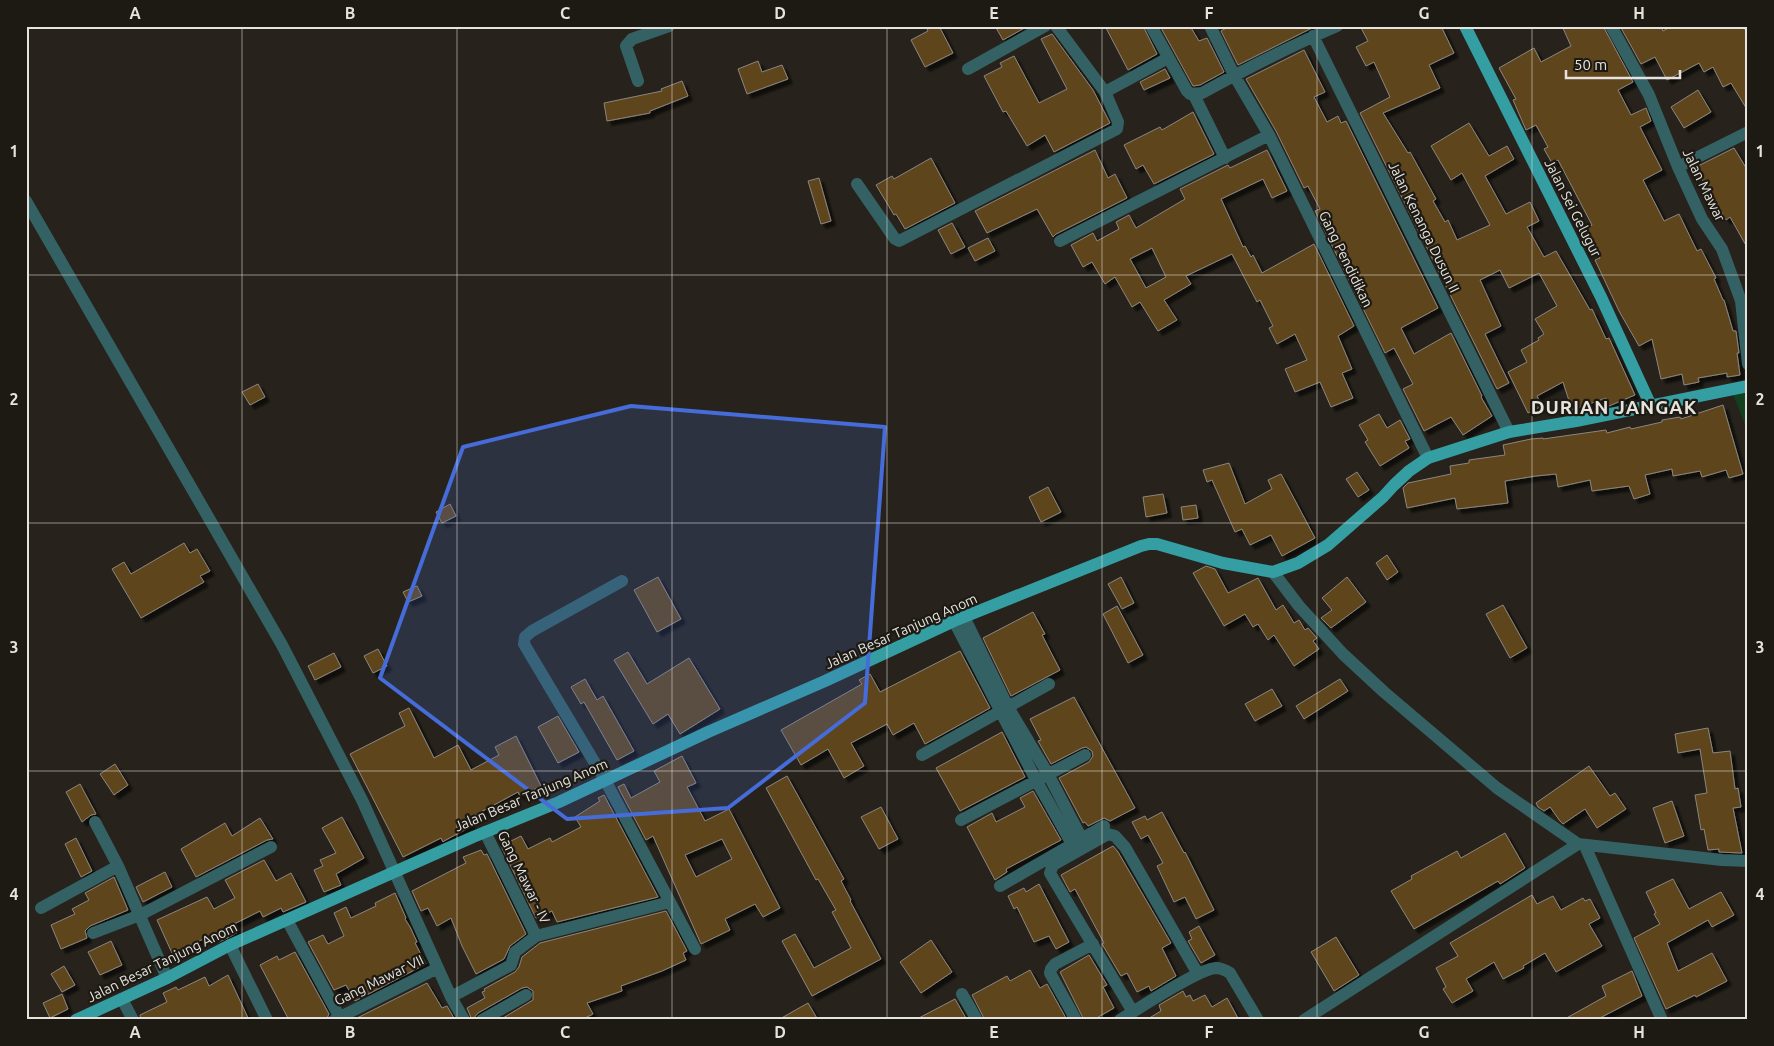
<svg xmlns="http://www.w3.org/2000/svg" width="1774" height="1046" viewBox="0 0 1774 1046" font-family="Ubuntu,sans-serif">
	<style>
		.green { fill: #12401f }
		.building { fill: #5e451c; stroke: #8b867f; fill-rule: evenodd; filter: url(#shadow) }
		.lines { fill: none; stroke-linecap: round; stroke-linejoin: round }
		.minor { stroke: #346163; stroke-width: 12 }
		.major { stroke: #359ea3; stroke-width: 12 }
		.marked { fill: #456cd9; fill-opacity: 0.2; stroke: #456cd9; stroke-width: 4; stroke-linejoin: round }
		.grid { fill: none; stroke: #e6e3df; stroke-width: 1; stroke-opacity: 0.55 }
		.labels { text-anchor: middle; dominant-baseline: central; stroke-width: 4.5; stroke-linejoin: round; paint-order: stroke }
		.street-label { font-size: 14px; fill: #e6e3df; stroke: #1d1913 }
		.district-label { font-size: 19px; font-weight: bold; letter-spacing: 1px; fill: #e6e3df; stroke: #1d1913 }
		.neatline { fill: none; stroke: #e6e3df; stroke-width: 2 }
		.grid-label { font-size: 16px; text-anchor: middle; font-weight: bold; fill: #e6e3df }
	</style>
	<defs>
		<filter id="shadow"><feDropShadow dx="4.5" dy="4.5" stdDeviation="1" flood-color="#0009"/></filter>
	</defs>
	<rect width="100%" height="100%" fill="#27231c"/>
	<path class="green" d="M1748,391V432L1733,394Z"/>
	<path class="building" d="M926,26H939L953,53L925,67L911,40L928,31Z
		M995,26H1028L1003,40Z
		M1105,26H1143L1157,54L1128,70Z
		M1160,26H1190L1199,41L1207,38L1224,72L1200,85L1193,86Z
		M1230,26H1316L1238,65L1221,31Z
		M1360,26H1441L1454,53L1429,65L1440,88L1383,113L1408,153L1410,152L1436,199L1433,201L1445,222L1448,220L1457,240L1490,225L1462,173L1451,180L1431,146L1469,123L1489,156L1507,146L1514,159L1485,176L1506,214L1530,202L1539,221L1527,227L1544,257L1556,251L1590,310L1592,309L1606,339L1609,338L1635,395L1609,406L1606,398L1572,410L1563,382L1537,396L1542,406L1528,413L1508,372L1527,362L1521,350L1539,340L1538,338L1544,334L1535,319L1557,306L1539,273L1509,288L1500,270L1480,280L1501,326L1485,334L1509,383L1497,389L1360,113L1390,97L1374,62L1366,66L1356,47L1368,41Z
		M1562,26H1603L1633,82L1618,90L1631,115L1646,108L1651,121L1640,127L1662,170L1643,180L1664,221L1679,214L1697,251L1701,249L1716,278L1714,279L1723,300H1724L1733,331H1736L1739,353H1737L1740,375L1727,377V373L1698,378L1699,382L1684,385L1682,374L1661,379L1652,339L1639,346L1619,311L1595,260L1600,258L1584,230L1592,225L1558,160L1552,163L1544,149L1548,147L1536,125L1526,130L1513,100L1516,99L1499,68L1534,48L1541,62L1571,46Z
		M1620,26H1661L1663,31L1672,26H1743L1748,35V111L1731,83L1723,87L1713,67L1704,72L1699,63L1667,80L1655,57L1641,64Z
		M1052,34L1093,90L1110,123L1054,152L1045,135L1027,146L1006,111L1003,112L984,76L1002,67L1000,63L1014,56L1039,103L1067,89L1041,39Z
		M1304,50L1325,92L1314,97L1327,122L1338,116L1341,123L1346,121L1438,308L1401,328L1414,354L1451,333L1482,396L1481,397L1492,416L1463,435L1451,417L1424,431L1403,389L1413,384L1394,348L1385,353L1315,211L1320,209L1308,186L1304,188L1276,131L1246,79Z
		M758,61L762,72L782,65L788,79L747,94L738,69Z
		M1165,69L1170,78L1144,90L1140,82Z
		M682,81L688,96L650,111V113L607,121L604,103L662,91L661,89Z
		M1698,90L1711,112L1684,128L1671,107Z
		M1193,112L1214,154L1154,184L1143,165L1136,169L1124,145L1160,127L1162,130Z
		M1734,148L1748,171V249L1730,217L1726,220L1715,201L1712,202L1703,184L1704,183L1696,167Z
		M1095,150L1108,178L1115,174L1127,198L1056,234L1053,237L1037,209L987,233L975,211Z
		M1267,150L1287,191L1272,198L1263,179L1221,199L1243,247L1245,246L1251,257L1253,255L1262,273L1314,244L1354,326L1338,336L1352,369L1342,373L1353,398L1331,407L1320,382L1295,392L1285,369L1307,360L1295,334L1277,344L1269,328L1273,326L1260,300L1257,302L1232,254L1186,276L1191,284L1164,300L1177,320L1158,331L1140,302L1132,307L1115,277L1105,284L1092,262L1083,267L1071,245L1093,233L1097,241L1119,229L1116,222L1129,215L1136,228L1185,199L1180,189L1228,165L1230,168ZM1152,248L1166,277L1146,288L1130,259Z
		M931,158L955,203L905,229L896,214L894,215L876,185L892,176L894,179Z
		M819,178L831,221L821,224L808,181Z
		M952,223L965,247L951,254L938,230Z
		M988,238L995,251L975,261L968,248Z
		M258,384L265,397L250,405L242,392Z
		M1723,405L1743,474L1729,478L1726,470L1702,477L1700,471L1673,476L1672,469L1645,475L1650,494L1634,499L1629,486L1592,491L1590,480L1558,487L1556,474L1536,476L1505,481L1508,503L1457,509L1455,498L1407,508L1403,488L1408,483L1451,474L1450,466L1469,463V460L1505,455L1503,445L1531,439L1543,438V439L1606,430L1607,433L1630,427L1631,429L1662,422V420L1680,417L1681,419Z
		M1379,414L1387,428L1400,420L1410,439L1405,441L1409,448L1380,466L1365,442L1368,440L1359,425Z
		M1229,463L1245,504L1272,489L1268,480L1281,474L1315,538L1282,556L1271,535L1250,545L1242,529L1235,532L1212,480L1207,482L1203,470Z
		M1357,472L1369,490L1358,497L1346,479Z
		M1048,487L1061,512L1041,522L1029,497Z
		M1163,494L1167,513L1146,517L1143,497Z
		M450,504L456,516L442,523L436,512Z
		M1196,505L1198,518L1183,520L1181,507Z
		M184,543L190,553L197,549L210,571L200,576L204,582L141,618L112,569L124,562L131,574Z
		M1387,555L1398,572L1387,580L1376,563Z
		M1206,566L1215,569L1228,593L1258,578L1276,610L1283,605L1294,623L1299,620L1305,630L1308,628L1317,638L1313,641L1319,649L1294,666L1274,635L1268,640L1258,624L1253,627L1245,614L1224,626L1193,573Z
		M658,577L681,619L657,632L634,590Z
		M1121,577L1134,603L1122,609L1108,584Z
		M1347,577L1366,602L1331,628L1321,618L1332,610L1322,598Z
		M417,586L422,596L408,602L403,592Z
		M1503,605L1527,648L1510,658L1486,614Z
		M1117,606L1143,655L1128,663L1103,614Z
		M1033,612L1045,634L1042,635L1060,670L1011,696L983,638Z
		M378,649L387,666L373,673L364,656Z
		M960,651L990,708L925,744L914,723L893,735L887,724L851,743L864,766L844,778L828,749L801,765L781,730L862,684L859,680L870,674L880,692Z
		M628,652L647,684L689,658L720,709L680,734L668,714L653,724L614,660Z
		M334,653L341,667L315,680L308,666Z
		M585,679L597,700L603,696L634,751L617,760L584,702L581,704L571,687Z
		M1340,679L1348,691L1304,719L1296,706Z
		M1272,689L1282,706L1255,721L1245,704Z
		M1074,697L1135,808L1110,821L1104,818L1088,826L1085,822L1083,823L1059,778L1089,762L1093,756L1092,751L1086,747L1082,748L1051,764L1038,741L1041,740L1030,719Z
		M409,708L434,758L458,745L471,770L499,755L495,747L516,736L541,786L520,796L518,792L468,819L472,826L444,841L443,842L441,838L403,857L350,754L405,726L399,713Z
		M558,716L579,752L558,763L538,727Z
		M1708,728L1713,753L1730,751L1735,789L1738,788L1741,807L1733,808L1742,853L1719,852V849L1708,850L1704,829L1701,830L1695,795L1707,793L1700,749L1678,753L1675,734Z
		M1002,732L1025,777L960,811L936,768Z
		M682,756L696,783L687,787L705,821L729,809L780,908L763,917L755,904L725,919L730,930L701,944L653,836L646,840L618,787L624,784L631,798L660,782L654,771ZM722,839L732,859L696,877L685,855Z
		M115,764L128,785L114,795L100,774Z
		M1589,766L1610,796L1615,793L1626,809L1597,828L1585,809L1563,824L1560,821L1550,807L1544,811L1538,807L1536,803Z
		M787,776L844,879L841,881L851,900L850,901L881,959L812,996L782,941L795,934L814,968L851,948L832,912L836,910L818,879L816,880L766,788Z
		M80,784L96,814L91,815L82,822L66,792Z
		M1033,791L1061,840L1006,869L1007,872L995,880L967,827L992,813L996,822L1025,807L1020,798Z
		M604,795L658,897L557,922L552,911L536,918L501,846L521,836L528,849L550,838L552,842L581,827L575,817L600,801L598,798Z
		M1672,801L1684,836L1665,843L1653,808Z
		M881,807L898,839L879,849L861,817Z
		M1162,812L1184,853L1185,852L1214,910L1196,919L1185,897L1174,902L1157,866L1163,863L1148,835L1141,839L1132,822L1145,816L1147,820Z
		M342,817L364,858L336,874L341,885L324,892L314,870L323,866L320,860L336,853L322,828Z
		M260,818L273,839L267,840L196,877L181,849L225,823L232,836Z
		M1505,833L1525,868L1500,884L1498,881L1414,929L1391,891L1412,879L1411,876L1457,851L1461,858Z
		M76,838L92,871L81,877L65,844Z
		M1113,846L1118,852L1171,943L1162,948L1176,976L1151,991L1149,986L1137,992L1127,973L1121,976L1102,944L1104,943L1075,889L1070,892L1061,875Z
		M481,850L484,855L487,854L526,934L510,946L504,959L476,974L462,946L451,918L437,926L428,908L421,911L412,891L466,863L463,857Z
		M264,860L276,881L291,873L306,902L283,912L281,908L263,917L260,911L234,924L238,932L233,935L219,942L215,934L172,953L157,920L207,897L214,909L235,898L225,880Z
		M165,872L172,887L143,902L136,887Z
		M114,877L128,910L90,926L85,931L87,938L61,949L51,925L75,914L72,909L89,900L85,893Z
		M1673,879L1689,909L1721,892L1734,915L1712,927L1708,920L1667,943L1678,971L1712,953L1727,981L1696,997L1695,995L1666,1009L1634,938L1660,924L1654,914L1656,913L1646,892Z
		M1039,884L1069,942L1056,949L1049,936L1034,942L1017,907L1014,909L1008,896L1024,888L1026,892Z
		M395,893L406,918L405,919L410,927L417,942L415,943L426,964L355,1001L346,985L334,990L308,942L323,935L328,944L344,936L334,913L346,907L351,918L376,906L375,903Z
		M1532,895L1537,904L1553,896L1561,910L1583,898L1585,901L1590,899L1600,918L1589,924L1602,946L1556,972L1545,953L1523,966L1524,968L1503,979L1494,962L1466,979L1473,991L1452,1003L1443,989L1446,987L1436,968L1458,956L1450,943Z
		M666,911L687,951L683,953L686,960L662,971L621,986L622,991L587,1003L593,1014L581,1020H504L503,1018L533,1000V991L527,987L522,988L478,1013L472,1020L467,1008L485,998L482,992L485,991L484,989L515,972L519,967L522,957L540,943Z
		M1199,926L1215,955L1201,963L1188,941L1192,939L1189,932Z
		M1336,937L1359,975L1334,991L1311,952Z
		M931,940L952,972L921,993L900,962Z
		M111,941L122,965L100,975L88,952Z
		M295,952L329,1014L326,1020H289L260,965L277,956L279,960Z
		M1089,955L1107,985L1103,987L1114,1008L1093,1020H1084L1060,972Z
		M64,966L75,985L62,992L51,974Z
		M1030,970L1040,988L1047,984L1067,1020H985L972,995L1007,976L1010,981Z
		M1632,971L1642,996L1596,1020H1563L1606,996L1602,986Z
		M228,975L249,1020H141L140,1015L167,1002L163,993L176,987L178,990L205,977L209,986Z
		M427,983L442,1008L447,1006L455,1020H353Z
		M1183,991L1186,997L1190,995L1193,1001L1205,995L1212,1007L1227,998L1239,1020H1146L1161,1011L1159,1005Z
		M62,994L68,1009L50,1018L43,1003Z
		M955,999L967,1020H915L938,1008Z
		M808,1003L818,1020H778Z"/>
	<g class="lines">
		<path class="minor" d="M1056,26L1105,92L1168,58
			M1151,26L1187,91L1190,94L1202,93C1246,69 1290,46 1337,26
			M1210,26L1234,75L1269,135L1428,458
			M1611,26L1649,95L1678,167L1702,219L1722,249L1741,301L1748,364
			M1313,36L1509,432
			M968,69L1045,26
			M638,81L626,46L632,39L669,26
			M1194,95L1225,158
			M1678,167L1748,132
			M857,184L895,239L899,241L1117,129L1118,122L1105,92
			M26,201L282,645L362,800L451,997L464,1020
			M1060,241L1269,135
			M1273,572L1299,606L1343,654L1384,692L1497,788L1578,844L1722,860L1748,861
			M622,581L532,631L525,637L524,644L605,780L695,949
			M964,617L1008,707L1048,774L1082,839
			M954,621L1036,780L1072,844
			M922,755L1049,684
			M961,820L1085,755
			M95,822L118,866L167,978
			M485,832L536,936
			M1585,846L1662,1020
			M1000,886L1104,826
			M41,908L118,866
			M287,920L339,1016
			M93,933L140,915L271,847
			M230,945L267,1020
			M962,994L977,1020
			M451,997L511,965L515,952L536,936L670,902
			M122,999L133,1020
			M1133,1012L1057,885L1050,873L1053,865L1108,834L1115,836L1125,847L1198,974
			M334,1020L438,968
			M482,1020L526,995
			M1076,1020L1050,973L1051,969L1055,964L1093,944
			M1120,1020C1138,1009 1198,969 1216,968C1221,968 1225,970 1230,973L1258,1020
			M1304,1020L1578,844"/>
		<path class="major" d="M1465,26L1601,297L1651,406
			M76,1020L167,978L230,945L473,837L559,802L708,732L825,681L954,621L1141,546L1149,544H1157L1223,563L1273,572L1298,563L1328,545L1383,497L1394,485L1409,471L1428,458L1509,432L1576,421L1748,386"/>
	</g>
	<path class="marked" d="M631,406L885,427L865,703L728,808L567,819L380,678L463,447Z"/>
	<path class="grid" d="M242,26V1020M457,26V1020M672,26V1020M887,26V1020M1102,26V1020M1317,26V1020M1532,26V1020M26,275H1748M26,523H1748M26,771H1748"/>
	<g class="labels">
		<g class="street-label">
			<text transform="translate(1704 185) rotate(64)">Jalan Mawar</text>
			<text transform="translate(1573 208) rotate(63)">Jalan Sei Gelugur</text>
			<text transform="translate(1424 227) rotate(64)">Jalan Kenanga Dusun II</text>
			<text transform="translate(1346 259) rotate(64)">Gang Pendidikan</text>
			<text transform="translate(901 631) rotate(-24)">Jalan Besar Tanjung Anom</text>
			<text transform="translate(531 795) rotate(-23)">Jalan Besar Tanjung Anom</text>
			<text transform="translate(524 877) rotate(64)">Gang Mawar - IV</text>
			<text transform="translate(162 962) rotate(-26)">Jalan Besar Tanjung Anom</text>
			<text transform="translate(379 980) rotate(-26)">Gang Mawar VII</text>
		</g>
		<g class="district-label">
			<text x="1614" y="407">DURIAN JANGAK</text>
		</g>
	</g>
	<rect width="1774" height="1046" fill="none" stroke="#1d1913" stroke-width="55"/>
	<path d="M1566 70v8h114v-8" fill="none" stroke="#e6e3df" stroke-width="2.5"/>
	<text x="1574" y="70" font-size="15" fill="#e6e3df" stroke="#1d1913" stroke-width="4" paint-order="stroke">50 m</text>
	<rect x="28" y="28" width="1718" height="990" class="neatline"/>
	<g class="grid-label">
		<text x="135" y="19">A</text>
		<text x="350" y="19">B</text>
		<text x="565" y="19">C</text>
		<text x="780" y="19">D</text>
		<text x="994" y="19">E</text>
		<text x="1209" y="19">F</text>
		<text x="1424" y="19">G</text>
		<text x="1639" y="19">H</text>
		<text x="14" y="157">1</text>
		<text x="1760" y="157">1</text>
		<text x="14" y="405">2</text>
		<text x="1760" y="405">2</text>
		<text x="14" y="653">3</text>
		<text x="1760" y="653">3</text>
		<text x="14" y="900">4</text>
		<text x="1760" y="900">4</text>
		<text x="135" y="1038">A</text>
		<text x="350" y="1038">B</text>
		<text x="565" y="1038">C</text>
		<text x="780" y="1038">D</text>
		<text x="994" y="1038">E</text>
		<text x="1209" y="1038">F</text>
		<text x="1424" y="1038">G</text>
		<text x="1639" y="1038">H</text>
	</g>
</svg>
